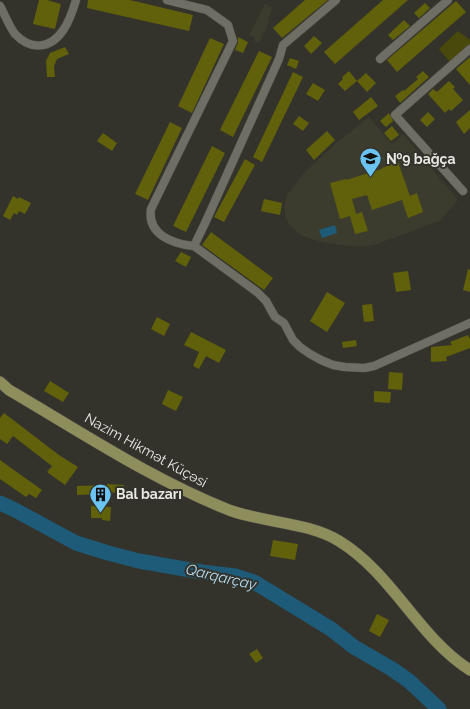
<svg xmlns="http://www.w3.org/2000/svg" width="470" height="709" viewBox="0 0 470 709" font-family="Raleway,sans-serif">
	<style>
		.built { fill: #3b3c2d }
		.green { fill: #4a490c }
		.water { fill: #1d5b79 }
		.lines { fill: none; stroke-linecap: round; stroke-linejoin: round }
		.river { stroke: #1d5b79; stroke-width: 15 }
		.building { fill: #61600b }
		.minor-casing { stroke: #51514a; stroke-width: 9 }
		.primary-casing { stroke: #51514a; stroke-width: 12 }
		.minor { stroke: #6e6e65; stroke-width: 8 }
		.primary { stroke: #8e8e5d; stroke-width: 11 }
		.labels { text-anchor: middle; dominant-baseline: central; stroke-width: 4; stroke-linejoin: round; paint-order: stroke }
		.poi-label { font-size: 14px; font-weight: bold; fill: #e9e9e4; stroke: #33332b; text-anchor: start }
		.street-label { font-size: 14px; fill: #e9e9e4; stroke: #33332b }
		.water-label { font-size: 15px; font-style: italic; fill: #b5dcf2; stroke: #33332b }
	</style>
	<rect width="100%" height="100%" fill="#33332b"/>
	<path class="built" d="M265,4L273,8L268,19L270,20L259,43L254,41L255,38L249,35Z
		M369,117L392,144L403,134L458,200L440,221L374,245L361,247L348,246L322,242L302,236L290,226L285,216V203L287,195L303,174L336,143Z"/>
	<path class="green" d="M458,31L470,40V45L450,62L439,49Z"/>
	<path class="water" d="M335,225L337,233L322,238L319,230Z"/>
	<g class="lines">
		<path class="river" d="M0,503L15,510L76,543L108,553L139,561L202,572L235,576L254,582L331,629L354,647L392,669L409,681L439,709"/>
	</g>
	<path class="building" d="M39,0H47L61,4L55,29L33,24Z
		M88,0H130L193,15L189,31L87,8Z
		M305,0H328L282,38L273,28Z
		M383,0H408L335,64L324,52Z
		M456,1L466,12L397,72L387,60Z
		M425,3L430,8L419,18L414,13Z
		M404,20L410,26L393,40L388,35Z
		M314,36L322,43L311,54L304,46Z
		M238,37L248,42L243,53L235,50L238,43Z
		M210,38L224,44L192,113L178,106Z
		M65,47L69,54L57,59L54,66L55,77H47L46,61L50,53Z
		M259,51L272,57L233,137L220,130Z
		M470,57V85L456,69Z
		M290,58L299,61L296,69L287,65Z
		M349,71L357,81L345,91L338,84L343,79L342,77Z
		M423,71L429,77L400,103L395,96L403,90L404,91L418,79L416,77Z
		M293,72L303,77L262,162L253,157Z
		M366,73L376,83L367,92L357,81Z
		M449,81L455,87L453,89L463,100L451,111L449,109L445,113L428,94L433,89L437,92Z
		M313,83L325,90L318,101L306,94Z
		M371,97L378,106L359,120L353,112Z
		M470,110V128L464,134L456,122Z
		M428,112L435,119L427,127L420,120Z
		M389,113L393,121L386,127L380,121Z
		M299,116L309,123L303,131L293,124Z
		M170,122L182,128L148,200L135,194Z
		M392,126L399,135L391,141L384,133Z
		M327,131L335,140L314,160L306,150Z
		M103,133L117,143L112,151L97,141Z
		M212,146L225,153L186,232L173,226Z
		M245,159L255,165L224,222L214,217Z
		M398,162L410,196L417,193L423,212L408,218L402,200L372,210L367,195L352,199L356,214L362,212L368,231L355,234L350,216L340,219L330,183L346,179V180L382,169V168Z
		M13,196L18,199L19,197L31,203L25,214L19,211L17,215L14,213L10,220L3,216Z
		M264,199L282,203L280,215L261,211Z
		M211,232L273,278L264,290L202,245Z
		M181,252L191,257L186,267L175,261Z
		M468,269L470,270V292L463,290Z
		M408,271L411,290L396,292L393,273Z
		M327,292L345,303L327,332L310,321Z
		M372,304L374,321L364,322L362,305Z
		M157,317L170,324L164,336L151,329Z
		M191,332L226,350L219,363L206,356L199,369L193,366L199,352L184,345Z
		M468,335L470,339V348L446,357L447,361L431,362V347L452,345L450,342Z
		M356,340L357,346L343,348L342,342Z
		M389,372L403,373L402,390L388,389Z
		M50,381L69,393L63,402L44,391Z
		M168,390L183,397L176,411L162,404Z
		M374,391L391,392L390,403L374,402Z
		M4,413L59,455L78,467L65,485L47,472L52,466L13,436L7,444L0,439V418Z
		M0,460L42,490L36,498L29,494L26,497L0,479Z
		M107,484L124,485V493L103,492V494L77,495V486L107,485Z
		M91,506L111,507L110,521L102,520V518H91Z
		M273,540L298,544L295,560L270,556Z
		M377,614L389,620L380,637L369,631Z
		M257,649L263,658L256,663L249,654Z"/>
	<g class="lines">
		<defs>
			<path id="minor" d="M167,0L207,10L228,25L233,41L151,209C147,234 172,244 194,246L206,221L279,59L283,45L336,0
				M0,6C5,15 9,26 15,34C31,51 51,49 64,29C70,20 73,10 76,0
				M380,59L448,0
				M463,191L395,115L470,49
				M194,246L257,292L266,301L275,317L284,323L293,340L300,347L310,354L321,360L333,365L345,367L364,368L374,366L470,323"/>
			<path id="primary" d="M0,382L9,390C81,432 151,479 229,510C264,523 308,522 339,541C393,574 418,637 470,670"/>
		</defs>
		<use href="#minor" class="minor-casing"/>
		<use href="#primary" class="primary-casing"/>
		<use href="#minor" class="minor"/>
		<use href="#primary" class="primary"/>
	</g>
	<defs>
		<symbol id="school-pin" viewBox="-11 -11 22 30"><path d="M0 17L-7.5 6A9.5 9.5 0 1 1 7.5 6Z" fill="#6bc3f2" stroke="#33332b"/><path d="M0-5L7-2L0 1L-7-2ZM-4 1L0 2.5L4 1V4Q0 6-4 4Z" fill="#111"/></symbol>
		<symbol id="building-pin" viewBox="-11 -11 22 30"><path d="M0 17L-7.5 6A9.5 9.5 0 1 1 7.5 6Z" fill="#6bc3f2" stroke="#33332b"/><path d="M-4-6H4V6H1V3H-1V6H-4ZM-2.5-4.3h1.7v1.8h-1.7ZM.8-4.3h1.7v1.8H.8ZM-2.5-1h1.7V.8h-1.7ZM.8-1h1.7V.8H.8Z" fill="#111"/></symbol>
	</defs>
	<g fill-rule="evenodd">
		<use href="#school-pin" x="358" y="146" width="25" height="34"/>
		<use href="#building-pin" x="88" y="482" width="25" height="34"/>
	</g>
	<g class="labels">
		<g class="poi-label">
			<text x="386" y="159">№9 bağça</text>
			<text x="116" y="494">Bal bazarı</text>
		</g>
		<g class="street-label">
			<text transform="translate(146 450) rotate(29)">Nazim Hikmət Küçəsi</text>
		</g>
		<g class="water-label">
			<text transform="translate(221 577) rotate(13)">Qarqarçay</text>
		</g>
	</g>
</svg>
